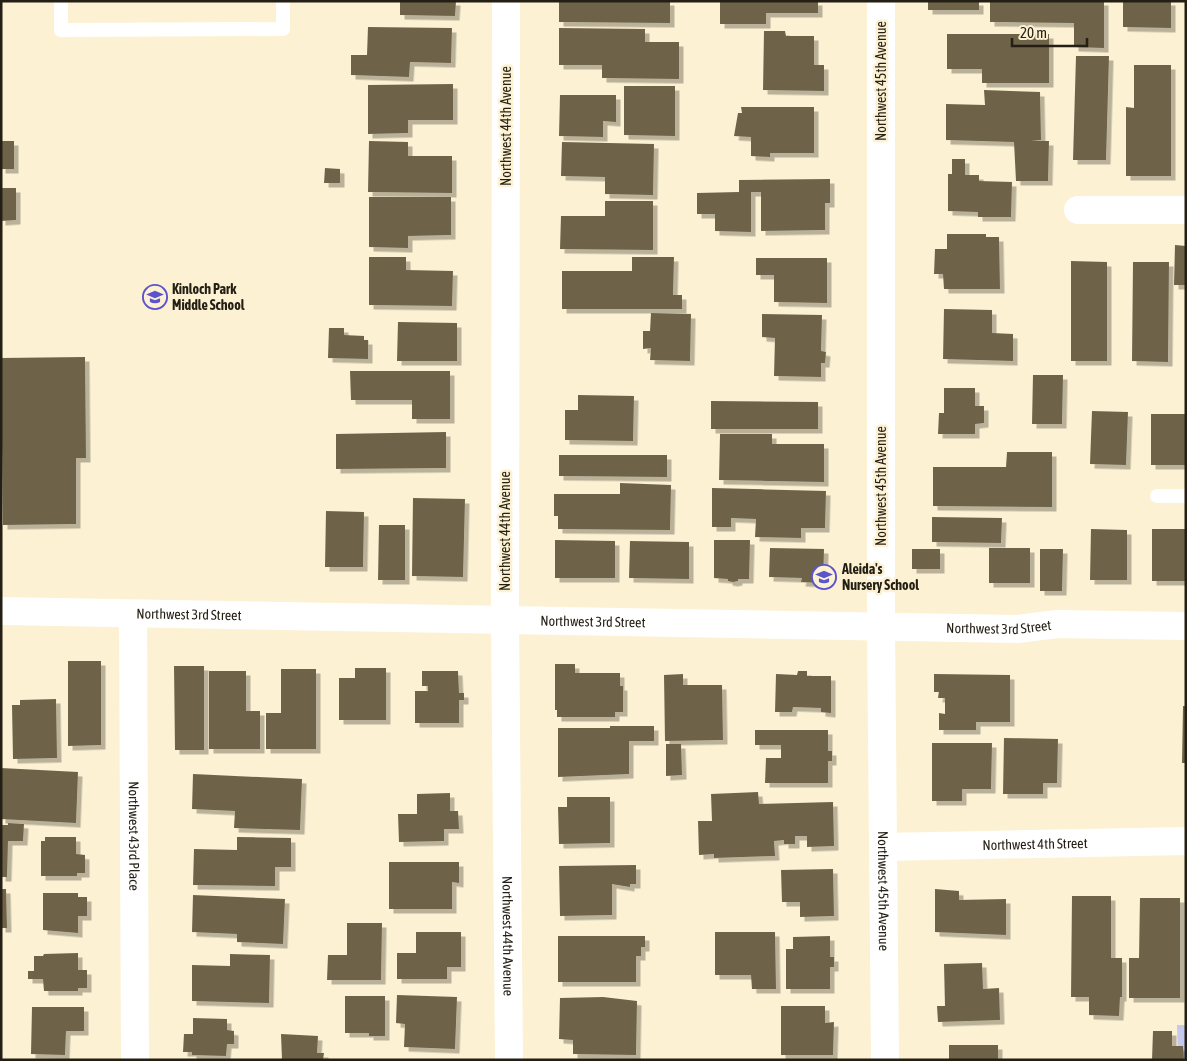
<svg xmlns="http://www.w3.org/2000/svg" width="1187" height="1061" viewBox="0 0 1187 1061" font-family="'Asap Condensed',sans-serif">
	<style>
		.green { fill: #c5c9f0 }
		.building { fill: #6e644a; filter: url(#shadow) }
		.lines { fill: none; stroke-linecap: round; stroke-linejoin: round }
		.lane { stroke: #fff; stroke-width: 14 }
		.street { stroke: #fff; stroke-width: 28 }
		.labels { text-anchor: middle; dominant-baseline: central; stroke-width: 5; stroke-linejoin: round; paint-order: stroke }
		.street-label { font-size: 14px; fill: #241f14; stroke: #fcf1d2 }
		.poi-label { font-size: 14px; font-weight: bold; fill: #241f14; stroke: #fcf1d2; text-anchor: start }
	</style>
	<defs>
		<filter id="shadow"><feDropShadow dx="4.5" dy="4.5" stdDeviation="0" flood-color="#0004"/></filter>
	</defs>
	<rect width="100%" height="100%" fill="#fcf1d2"/>
	<path class="green" d="M1177,1025H1186V1060H1178Z"/>
	<path class="building" d="M400,1H456L455,16L400,15Z
		M559,1H670V23L559,22Z
		M720,1H818V13H766V24H720Z
		M928,1H979V10H928Z
		M990,1H1104V48L1074,47V23L990,22Z
		M1123,1H1171V28L1123,27Z
		M368,27L452,28L451,63L410,62L409,77L351,75V55H367Z
		M559,28L645,29V42H679V79L602,78V65H559Z
		M764,31H785L786,36H814V65H824V91L763,90Z
		M947,34H1049V83H982V69H947Z
		M1076,56H1109L1106,160H1073Z
		M1134,65H1171V176H1126V107L1134,108Z
		M453,84V120H408V133L368,134V85Z
		M624,86H675V136L624,135Z
		M984,90L1040,92L1041,140L1031,141H1049L1048,181H1016L1014,142L946,140V104L985,105Z
		M560,95H616V122L603,121V137L559,136Z
		M741,107H814V153H770V157L751,156V137L734,136L738,113H742Z
		M1,141H14V169H1Z
		M369,141L408,142V156H452V193L368,192Z
		M562,142L654,144L653,195L605,194V177L561,176Z
		M952,159H965V175H979V181L1012,182L1011,217H978V212L948,211V174H952Z
		M325,168L340,169V183H324Z
		M830,179V203H825V230L761,231V192H751V232L715,231V214H697V193L739,192V180Z
		M1,188H16V220L1,221Z
		M369,197H451V235L408,236V248L369,247Z
		M605,201H653V250L560,249L561,216H605Z
		M947,234H986V237H999L1000,289H944L943,274H934L935,249H947Z
		M1175,245L1186,246V285H1174Z
		M369,257H406V270L453,271L452,306L369,305Z
		M632,257H674L673,295H682V309H562V271H632Z
		M756,258H827V303L774,302V275H756Z
		M1071,261L1107,262V361H1071Z
		M1133,262H1169L1168,362L1132,361Z
		M944,309L992,310V333L1013,334V361L943,359Z
		M651,313L691,314L690,361L650,360L651,348L643,349V331H650Z
		M762,314L822,315L821,351L826,352L825,363H821V377L774,376L775,338L762,337Z
		M398,322L457,323V361H397Z
		M329,328H344V335L364,336V340H368V359L328,358Z
		M85,357L86,458H76V524L3,525L1,358Z
		M350,371H450V419H412V400H351Z
		M1033,375H1063L1062,424H1032Z
		M944,388H975V406H984V423L975,424V434H938L939,413H944Z
		M578,395L634,396L633,441L565,440V410H578Z
		M711,401L818,402V429H711Z
		M1092,411L1128,412L1126,465L1090,464Z
		M1151,414H1186V465H1151Z
		M446,432V468L336,469V434Z
		M720,434H772V444H824V482L719,480Z
		M1007,452H1052V507L933,506V467H1006Z
		M559,455H667V477L559,476Z
		M620,483L671,485L670,530L558,529V516H554V494H620Z
		M712,488L826,491L825,528H801V538L755,537L756,519L731,518V527H712Z
		M413,498L465,499L463,577L412,576Z
		M326,511L364,512L363,567H325Z
		M932,517L1002,518L1001,543L932,542Z
		M379,525H405V580H378Z
		M1091,529L1127,530V580H1090Z
		M1152,529H1186V581H1152Z
		M555,540L615,541V578H555Z
		M714,540H750L749,579H738V581L733,582L728,581V579L714,578Z
		M630,541L689,542V579L629,578Z
		M770,548L824,549L823,583L801,582L802,578L769,577Z
		M989,548H1030V583H989Z
		M912,549H940V569H912Z
		M1040,549H1063L1062,591H1040Z
		M68,661H101V745L68,746Z
		M555,664H575V673H620V686H623V712H615V717H557V710H555Z
		M174,666H204V750H175Z
		M355,668H386V720H339V678H355Z
		M281,669H316V749H266V713H281Z
		M209,671H246V711H260V749H209Z
		M422,671H458L459,693H464V700H459V723H415V691H428V686H422Z
		M798,671H807V676H831V713L821,712V708L793,707L792,712H775L776,674L797,675Z
		M683,674V685H722L723,740L665,741L664,675Z
		M934,674L1010,675V722H976V730H939V713L945,714V698H938L939,692H934Z
		M56,699L57,758L13,759L12,705H20V700Z
		M1183,706H1186V763H1182Z
		M610,726H654V741H629V774L558,777V728H610Z
		M755,730H828V751H832V761H828V783H765L766,758H781V745H755Z
		M1004,738L1058,739L1057,783H1043V794H1003Z
		M932,743H992L991,789H962V801H932Z
		M666,744H681L682,775L666,776Z
		M1,768L78,772L76,823L1,819Z
		M193,774L302,779L300,830L234,828L235,811L192,809Z
		M758,792L759,804L833,802L834,846L807,847V836H795V844H784V840L774,841L775,856L714,858V854L699,855L698,821H712L711,794Z
		M450,793V811H458L459,829H444V841L399,842L398,814H417V794Z
		M567,797H610V843L559,844L558,807H567Z
		M8,823L24,824L23,841H8L7,877H1V825H8Z
		M45,837H76V854L85,855V873H77V876H41V841H45Z
		M237,837L291,838V867H275V886L193,885L194,849L237,850Z
		M389,862H459V883L452,882V909H389Z
		M636,865V884H630V887L612,884V915L560,916L559,866Z
		M833,869L834,916L800,917V902H782L781,870Z
		M1,889H6L7,928H1Z
		M935,889L959,891V900L1006,899V935L935,932Z
		M43,893H78V897H87V916H78V933L43,930Z
		M193,895L285,899L283,944L237,942V934L192,932Z
		M1072,896H1111V958H1122V997H1120L1119,1016L1089,1015V997H1071Z
		M1140,898H1180V998H1129V958H1139Z
		M347,923H382L381,980H327L328,955H347Z
		M416,932H461V967H447V979H397V953H416Z
		M715,932H775L776,989H752L751,975H715Z
		M558,936H645V947H641V956H636V982H558Z
		M830,936V957H834V967H830V989H786V949H793V937Z
		M78,953V970H87V988H78V991H44L43,979H28V971H34V956H43L44,954Z
		M230,954L270,955L269,1003L192,1001V965L230,966Z
		M982,963L983,989L999,988L1000,1020L938,1022L937,1006H945L944,964Z
		M397,995L457,997L455,1049L404,1047L405,1024L396,1023Z
		M345,996H385V1036H369V1033H345Z
		M603,997L637,1001L636,1055L573,1054V1040L559,1039L560,998Z
		M781,1006H825V1023L834,1022L833,1055H781Z
		M32,1007H84V1031H66L65,1055L31,1054Z
		M193,1018L227,1019V1030L234,1031V1044H227L226,1056L192,1055V1052H183L184,1034H193Z
		M1153,1031H1172V1046H1183L1184,1060H1152Z
		M281,1034L318,1036L317,1053H324L323,1060H282Z
		M949,1045H998V1060H949Z"/>
	<g class="lines">
		<path class="lane" d="M61,1V30L283,29V1
			M1157,496H1186"/>
		<g class="street">
			<path id="s1" d="M506,1L505,620L509,1060"/>
			<path id="s2" d="M881,1V627L885,1060"/>
			<path d="M1078,210H1186"/>
			<path id="s3" d="M1,611L1017,629L1057,624L1186,626"/>
			<path id="s4" d="M133,614L135,1060"/>
			<path id="s5" d="M884,847L1186,841"/>
		</g>
	</g>
	<defs>
		<symbol id="school-ring" viewBox="-11 -11 22 22"><circle r="9.5" fill="#fcf1d2" stroke="#5c54cd" stroke-width="1.5"/><path d="M0-5L7-2L0 1L-7-2ZM-4 1L0 2.5L4 1V4Q0 6-4 4Z" fill="#5c54cd"/></symbol>
	</defs>
	<g fill-rule="evenodd">
		<use href="#school-ring" x="141" y="283" width="28" height="28"/>
		<use href="#school-ring" x="810" y="563" width="28" height="28"/>
	</g>
	<g class="labels">
		<g class="street-label">
			<text transform="translate(881 81) rotate(-90)">Northwest 45th Avenue</text>
			<text transform="translate(506 126) rotate(-90)">Northwest 44th Avenue</text>
			<text transform="translate(881 486) rotate(-90)">Northwest 45th Avenue</text>
			<text transform="translate(505 531) rotate(-90)">Northwest 44th Avenue</text>
			<text stroke="none"><textPath href="#s3" startOffset="188">Northwest 3rd Street</textPath></text>
			<text stroke="none"><textPath href="#s3" startOffset="592">Northwest 3rd Street</textPath></text>
			<text stroke="none"><textPath href="#s3" startOffset="998">Northwest 3rd Street</textPath></text>
			<text stroke="none"><textPath href="#s4" startOffset="222">Northwest 43rd Place</textPath></text>
			<text stroke="none"><textPath href="#s5" startOffset="151">Northwest 4th Street</textPath></text>
			<text stroke="none"><textPath href="#s2" startOffset="890">Northwest 45th Avenue</textPath></text>
			<text stroke="none"><textPath href="#s1" startOffset="935">Northwest 44th Avenue</textPath></text>
		</g>
		<g class="poi-label">
			<text x="172" y="289">Kinloch Park<tspan x="172" dy="16">Middle School</tspan></text>
			<text x="842" y="569">Aleida's<tspan x="842" dy="16">Nursery School</tspan></text>
		</g>
	</g>
	<rect width="1187" height="1061" fill="none" stroke="#241f14" stroke-width="5"/>
	<path d="M1012 38v8h75v-8" fill="none" stroke="#241f14" stroke-width="2.5"/>
	<text x="1020" y="38" font-size="15" fill="#241f14" stroke="#fcf1d2" stroke-width="4" paint-order="stroke">20 m</text>
</svg>
